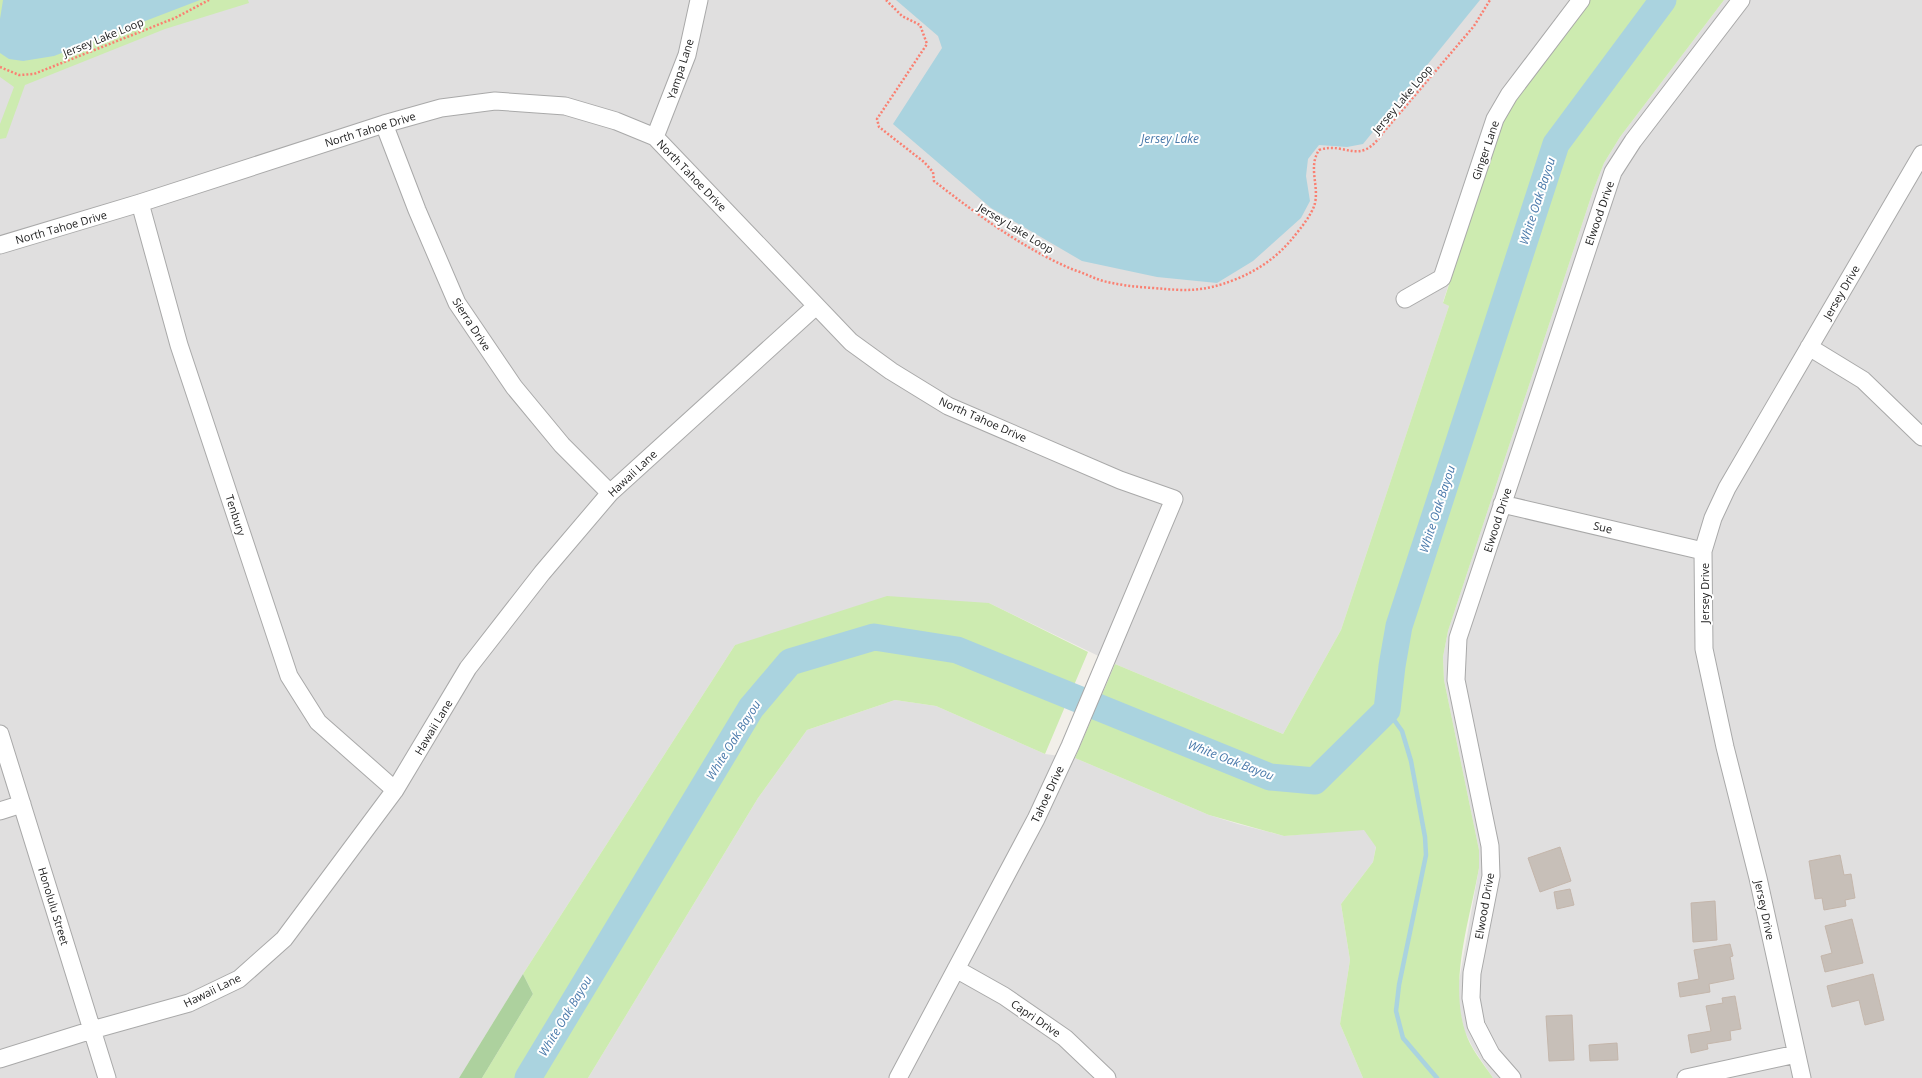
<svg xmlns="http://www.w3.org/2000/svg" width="1922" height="1078" viewBox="0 0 1922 1078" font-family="'Open Sans',sans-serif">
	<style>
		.residential { fill: #e0dfdf }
		.grass { fill: #cdebb0 }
		.forest { fill: #add19e }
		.water { fill: #aad3df }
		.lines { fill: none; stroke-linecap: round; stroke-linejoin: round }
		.stream { stroke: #aad3df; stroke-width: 4.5 }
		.river { stroke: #aad3df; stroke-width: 27 }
		.building { fill: #c7bfb8; stroke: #c4b6ab }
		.minor-casing { stroke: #a9a9a9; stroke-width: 19 }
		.path { stroke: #fa8072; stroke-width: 2.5; stroke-dasharray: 2 2; stroke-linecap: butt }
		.minor { stroke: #fff; stroke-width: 17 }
		.labels { text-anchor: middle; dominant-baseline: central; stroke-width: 4; stroke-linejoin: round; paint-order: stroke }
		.street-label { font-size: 11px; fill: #222; stroke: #fff }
		.water-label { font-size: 12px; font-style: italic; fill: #4a7aab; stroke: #fff }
	</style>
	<rect width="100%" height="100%" fill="#f2efe9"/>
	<path class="residential" d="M0,0H1590L1519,95L1499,131L1443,302L1449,306L1341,630L1283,734L1115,664L989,603L735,645L523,974L459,1078H0Z
		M1724,0H1922V1078H1493L1473,1048L1465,1032L1459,1008L1458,987L1479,868V850L1444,680L1443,657L1448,631L1593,191L1604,163L1620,137Z
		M895,700L936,706L1045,754L1075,758L1209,815L1238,824L1284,836L1364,829L1376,846L1373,862L1341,904L1350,960L1340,1024L1363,1078H588L758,798L807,730Z"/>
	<path class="grass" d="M0,0H248L249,3L165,29L25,85L6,138L0,139V124L14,87L0,77Z
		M1590,0H1724L1620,137L1604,163L1593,191L1448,631L1443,657L1444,680L1479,850V868C1470,919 1449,980 1465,1031C1470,1048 1483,1063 1493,1078H1363L1340,1024L1350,960L1341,904L1373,862L1376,847L1364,830L1284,836L1209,815L1075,758L1115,664L1283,734L1341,630L1449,306L1443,303L1499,131C1518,86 1560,40 1590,0Z
		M887,596L989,603L1088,652L1045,754L936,706L895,700L807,730L758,798L588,1078H482L533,994L523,974L735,645Z"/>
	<path class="forest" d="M523,974L533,994L482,1078H459Z"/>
	<path class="water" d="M3,0H200L54,56L23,61L9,59L0,53V19Z
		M896,0H1480L1363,144L1347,147L1319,145L1308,159L1306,176L1310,201L1301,218L1253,261L1217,283L1157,277L1082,261L991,208L893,124L942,48L938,36Z"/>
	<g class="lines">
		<path class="stream" d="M1387,710L1402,731L1411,761L1425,837L1426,855L1399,985L1396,1011L1403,1038L1437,1078"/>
		<path class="river" d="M528,1078L751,708L790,662L874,637L957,650L1270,777L1315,781L1387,710L1392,666L1399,626L1556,144L1663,0"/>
	</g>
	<path class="building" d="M1560,847L1571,881L1540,892L1528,858Z
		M1840,855L1844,875L1851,874L1855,898L1845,900L1846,906L1824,910L1822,898L1815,899L1809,861Z
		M1570,889L1574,905L1557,909L1554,892Z
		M1715,901L1717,940L1693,942L1691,903Z
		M1852,919L1863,963L1825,972L1821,956L1832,953L1825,926Z
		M1730,944L1733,956L1730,957L1734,979L1709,984L1710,992L1680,997L1678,983L1699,979L1694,950Z
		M1873,974L1884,1020L1865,1025L1859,1000L1832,1007L1827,986Z
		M1735,996L1741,1029L1730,1031L1731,1040L1707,1044L1708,1049L1691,1053L1688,1035L1711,1031L1706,1006L1723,1003L1722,998Z
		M1572,1015L1574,1060L1549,1061L1546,1016Z
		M1617,1043L1618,1060L1590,1061L1589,1045Z"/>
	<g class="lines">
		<defs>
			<path id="minor" d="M384,124L417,210L457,303L514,387L562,445L610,493
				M655,137L687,55L699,0
				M140,203L179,345L289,676L318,722L395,790
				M0,245L140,203L384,124L441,108L495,101L565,106L616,121L655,137L851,342L891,371L948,406L1120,480L1174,499L1070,746L1036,819L898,1078
				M1405,299L1442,278L1495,119L1509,95L1581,0
				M1809,347L1863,380L1922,437
				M1502,504L1703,551
				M0,734L107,1078
				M0,811L22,804
				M956,969L1004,996L1065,1038L1107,1078
				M0,1059L92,1030L189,1003L239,979L284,939L395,790L468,668L542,573L610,493L816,306
				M1512,1078L1491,1054L1476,1025L1471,998L1472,973L1491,876L1490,846L1456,680L1458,638L1613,172L1633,141L1741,0
				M1686,1078L1796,1054
				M1802,1078L1758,878L1725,747L1704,649L1703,551L1713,518L1727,488L1922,154"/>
		</defs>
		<use href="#minor" class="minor-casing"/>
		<path class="path" d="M886,0L902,16L920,25L927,44L877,119L879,127L924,162L933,172L934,181C978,215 1022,248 1074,270C1084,273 1093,278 1103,281C1119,285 1136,287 1154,288C1186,291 1203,292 1234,280C1257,271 1276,258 1292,239C1300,229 1312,215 1315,203C1319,185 1308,167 1319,150C1346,141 1359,167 1382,134L1474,26L1490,0
			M0,67L19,75L34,74L175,18L209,0"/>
		<use href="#minor" class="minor"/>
	</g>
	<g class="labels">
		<g class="street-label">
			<text transform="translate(103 37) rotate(-22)">Jersey Lake Loop</text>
			<text transform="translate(680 69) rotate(-72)">Yampa Lane</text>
			<text transform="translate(1402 99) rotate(-50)">Jersey Lake Loop</text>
			<text transform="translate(370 129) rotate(-17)">North Tahoe Drive</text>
			<text transform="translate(1485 150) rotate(-71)">Ginger Lane</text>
			<text transform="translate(692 175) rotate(46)">North Tahoe Drive</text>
			<text transform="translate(1599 213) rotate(-71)">Elwood Drive</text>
			<text transform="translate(61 227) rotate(-16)">North Tahoe Drive</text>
			<text transform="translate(1016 228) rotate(31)">Jersey Lake Loop</text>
			<text transform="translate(1841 292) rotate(-60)">Jersey Drive</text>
			<text transform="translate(472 324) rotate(57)">Sierra Drive</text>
			<text transform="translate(983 419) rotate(24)">North Tahoe Drive</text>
			<text transform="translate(632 473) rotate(-43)">Hawaii Lane</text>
			<text transform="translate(236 515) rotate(72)">Tenbury</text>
			<text transform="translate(1497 520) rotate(-72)">Elwood Drive</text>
			<text transform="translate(1603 527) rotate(13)">Sue</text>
			<text transform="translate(1704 593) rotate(-90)">Jersey Drive</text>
			<text transform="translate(433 727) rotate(-59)">Hawaii Lane</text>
			<text transform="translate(1047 794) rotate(-65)">Tahoe Drive</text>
			<text transform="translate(54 906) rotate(73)">Honolulu Street</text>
			<text transform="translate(1484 906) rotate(-80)">Elwood Drive</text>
			<text transform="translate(1765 910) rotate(78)">Jersey Drive</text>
			<text transform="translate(212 990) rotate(-26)">Hawaii Lane</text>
			<text transform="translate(1036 1018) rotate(34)">Capri Drive</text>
		</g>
		<g class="water-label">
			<text x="1170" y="138">Jersey Lake</text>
			<text transform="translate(1537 201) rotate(-72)">White Oak Bayou</text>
			<text transform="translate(1437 509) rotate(-72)">White Oak Bayou</text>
			<text transform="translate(733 740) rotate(-58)">White Oak Bayou</text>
			<text transform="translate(1231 760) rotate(21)">White Oak Bayou</text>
			<text transform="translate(565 1016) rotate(-59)">White Oak Bayou</text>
		</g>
	</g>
</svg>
